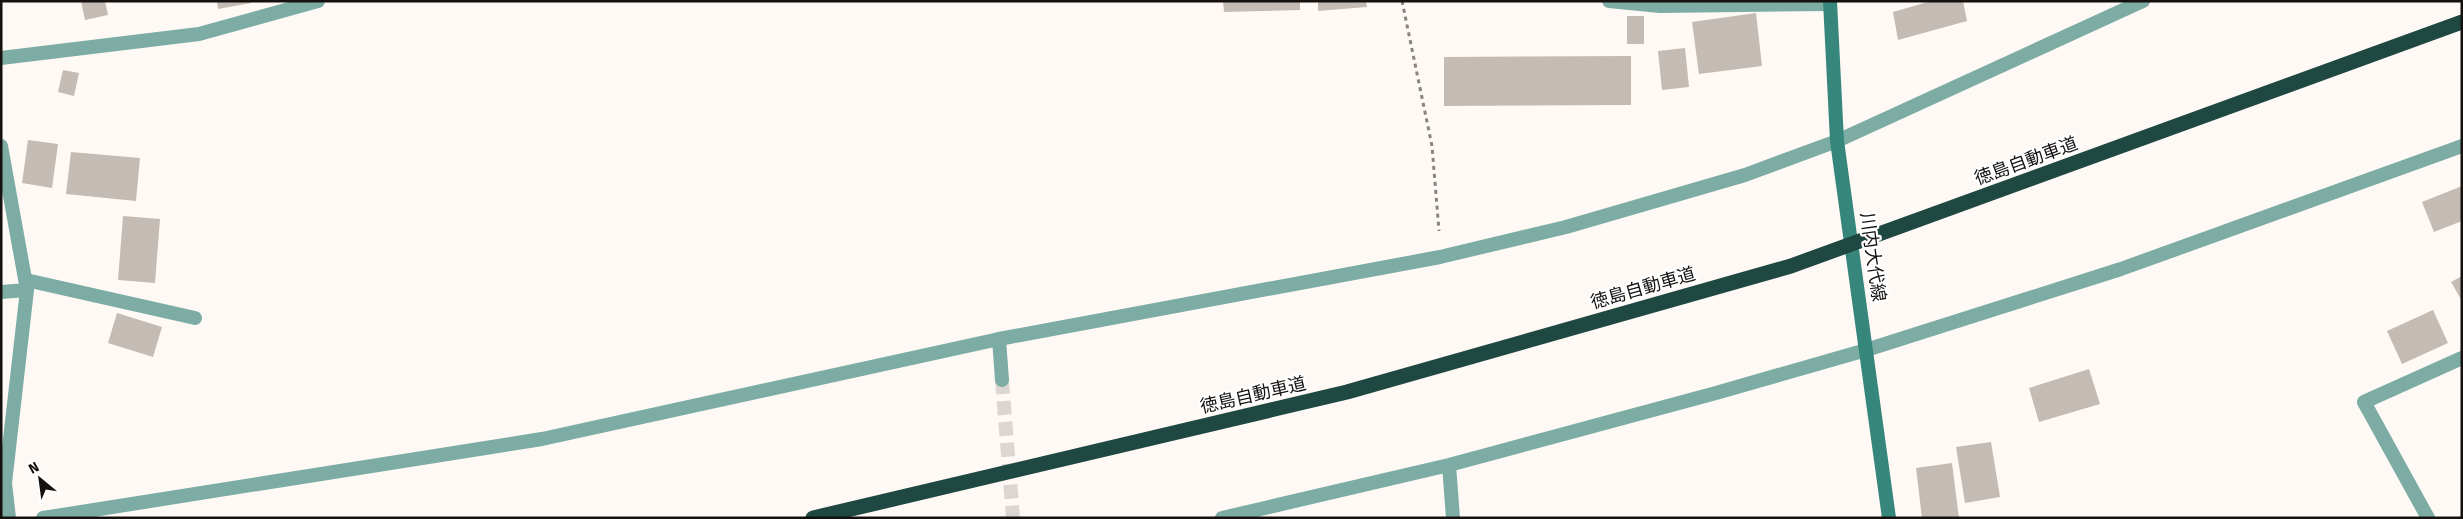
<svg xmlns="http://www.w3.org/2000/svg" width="2463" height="519" viewBox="0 0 2463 519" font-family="'Fira Sans','Noto Sans JP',sans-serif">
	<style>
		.building { fill: #c3bbb4 }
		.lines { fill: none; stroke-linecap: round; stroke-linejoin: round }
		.minor-tunnel { stroke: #dbd6d2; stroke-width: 14; stroke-dasharray: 14 7; stroke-linecap: butt }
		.path { stroke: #888481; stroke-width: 3; stroke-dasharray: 4 4; stroke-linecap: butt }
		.service { stroke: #7caca4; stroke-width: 14 }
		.minor { stroke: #7caca4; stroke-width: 14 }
		.tertiary { stroke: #7caca4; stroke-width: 14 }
		.secondary { stroke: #36867c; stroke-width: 14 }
		.motorway { stroke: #1f4843; stroke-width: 15 }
		.labels { text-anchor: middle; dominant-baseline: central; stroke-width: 4.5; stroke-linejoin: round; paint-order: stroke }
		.street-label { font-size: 18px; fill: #14110f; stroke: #fff }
	</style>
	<rect width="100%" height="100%" fill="#fef9f5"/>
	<path class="building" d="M81,1H105L108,15L85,20Z
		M217,1H251V3L218,9Z
		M1223,1H1300V10L1224,12Z
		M1318,1H1366L1367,7L1318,11Z
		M1931,1H1963L1967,21L1898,40L1893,12Z
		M1756,13L1762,66L1699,74L1692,22Z
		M1627,16H1644V44H1627Z
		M1685,48L1689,87L1662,90L1658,51Z
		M1631,56V105L1444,106V57Z
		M63,70L79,73L74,96L58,92Z
		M28,140L58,144L52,188L22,183Z
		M71,152L140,158L136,201L66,194Z
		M2462,186V221L2434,232L2422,202Z
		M123,216L160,219L155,283L118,280Z
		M2462,276V301L2451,282Z
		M2433,310L2448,343L2402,364L2387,331Z
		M117,313L162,327L153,357L108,343Z
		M2089,369L2100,404L2039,422L2029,388Z
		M1991,442L2000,497L1965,503L1956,447Z
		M1952,463L1959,518H1922L1916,468Z"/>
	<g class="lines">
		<path class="minor-tunnel" d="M1002,380L1013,518"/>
		<path class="path" d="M1402,1L1432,146L1439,231"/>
		<path class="service" d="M1609,1L1660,6L1830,4
			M26,280L195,318
			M2428,518L2364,402L2462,358"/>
		<path class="minor" d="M1,58L199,34L318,1
			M1,146L27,290L5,483L9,518
			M1,292L27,290
			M999,339L1002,380
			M1449,465L1453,518
			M1222,518L1449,465L1716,393L1866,350L2121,269L2462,146"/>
		<path class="tertiary" d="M43,518L542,439L999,339L1440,257L1566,227L1745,175L1837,141L2143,1"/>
		<path class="secondary" d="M1830,1L1837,141L1889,518"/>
		<path class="motorway" d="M813,518L1347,392L1791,266L2462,22"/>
	</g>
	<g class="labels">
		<g class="street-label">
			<text transform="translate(2026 161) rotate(-20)">徳島自動車道</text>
			<text transform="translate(1873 257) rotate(82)">川内大代線</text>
			<text transform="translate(1643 288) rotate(-16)">徳島自動車道</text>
			<text transform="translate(1253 395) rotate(-13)">徳島自動車道</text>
		</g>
	</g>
	<rect width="2463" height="519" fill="none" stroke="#14110f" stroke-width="5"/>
	<g transform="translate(40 479) rotate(331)" stroke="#ffffff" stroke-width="4" paint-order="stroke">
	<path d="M0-4L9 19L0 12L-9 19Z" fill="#14110f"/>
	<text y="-8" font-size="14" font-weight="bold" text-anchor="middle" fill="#14110f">N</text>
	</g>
</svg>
